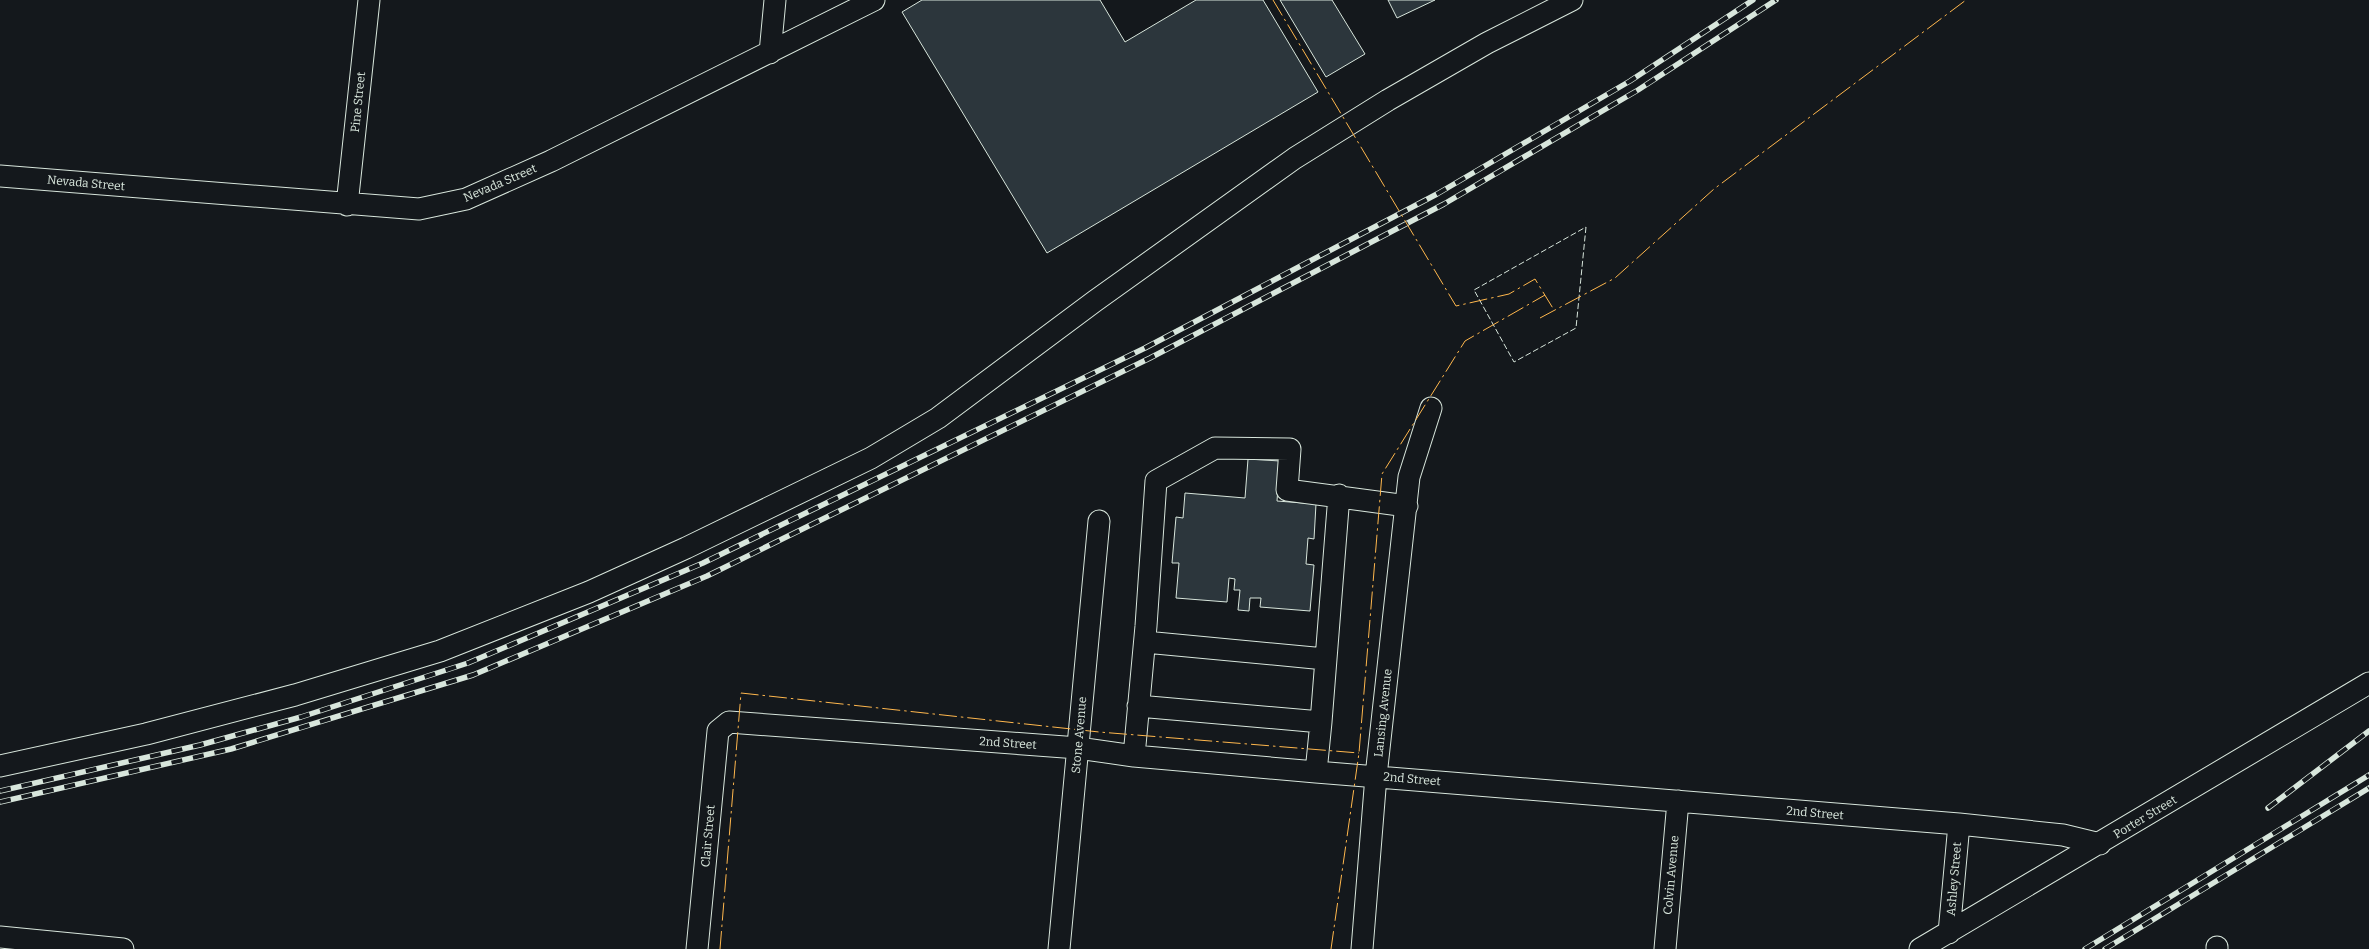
<svg xmlns="http://www.w3.org/2000/svg" width="2369" height="949" viewBox="0 0 2369 949" font-family="Bitter,serif">
	<style>
		.building { fill: #2c363c; stroke: #d8e6dc }
		.lines { fill: none; stroke-linecap: round; stroke-linejoin: round }
		.minor-casing { stroke: #d8e6dc; stroke-width: 23 }
		.minor { stroke: #14181c; stroke-width: 21 }
		.rail-casing { stroke: #d8e6dc; stroke-width: 5.5 }
		.rail { stroke: #14181c; stroke-width: 4; stroke-dasharray: 11; stroke-linecap: butt }
		.fence { stroke: #d8e6dc; stroke-width: 1; stroke-dasharray: 6 2.5; stroke-linecap: butt }
		.power { stroke: #ffb74d; stroke-width: 1; stroke-dasharray: 18 4 2.5 4; stroke-linecap: butt }
		.labels { text-anchor: middle; dominant-baseline: central; stroke-width: 4; stroke-linejoin: round; paint-order: stroke }
		.street-label { font-size: 12px; fill: #d8e6dc; stroke: #14181c }
	</style>
	<rect width="100%" height="100%" fill="#14181c"/>
	<path class="building" d="M922,0H1100L1125,42L1196,0H1263L1318,92L1047,253L902,12Z
		M1280,0H1332L1365,54L1326,77Z
		M1388,0H1435L1397,18Z
		M1248,459L1280,461L1277,501L1316,504L1314,539L1308,538L1306,564L1314,565L1310,611L1260,607L1261,598H1250L1249,611L1238,610L1240,590H1234L1235,579L1229,578L1227,602L1176,598L1179,563H1172L1176,517L1183,518L1185,493L1245,498Z"/>
	<g class="lines">
		<defs>
			<path id="minor" d="M770,53L775,0
				M0,176L419,209L466,199L551,161L874,0
				M347,205L369,0
				M1145,642L1325,659
				M1138,706L1321,722L1339,495
				M1134,756L1146,626L1156,481L1215,448L1290,449L1287,490L1407,506
				M0,766L146,734L295,695L440,651L589,592L686,548L871,458L938,418L1095,301L1295,158L1388,100L1487,43L1572,0
				M1316,772L1321,722
				M1949,933L1959,824
				M0,937L123,949
				M697,949L718,731L729,722L1078,748L1134,756L1316,772L1959,824L2063,835L2100,844
				M1059,949L1099,521
				M1362,949L1376,776L1409,477L1431,408
				M1665,949L1678,801
				M1920,949L2369,683
				M2217,949V947"/>
		</defs>
		<use href="#minor" class="minor-casing"/>
		<use href="#minor" class="minor"/>
		<defs>
			<path id="rail" d="M0,791L200,745L301,717L468,663L703,563L1145,348L1437,194L1630,81L1753,0
				M0,802L231,749L473,675L707,576L1150,358L1444,204L1638,90L1776,0
				M2268,808L2369,731
				M2085,949L2369,775
				M2105,949L2369,788"/>
		</defs>
		<use href="#rail" class="rail-casing"/>
		<use href="#rail" class="rail"/>
		<path class="fence" d="M1586,227L1576,328L1514,362L1474,290Z"/>
		<path class="power" d="M1273,0L1456,306L1509,294L1535,279L1554,310
			M1540,318L1615,278L1714,189L1966,0
			M720,949L741,693L1099,732L1359,753
			M1331,949L1359,753L1382,474L1465,341L1545,295"/>
	</g>
	<g class="labels">
		<g class="street-label">
			<text transform="translate(358 102) rotate(-84)">Pine Street</text>
			<text transform="translate(86 183) rotate(5)">Nevada Street</text>
			<text transform="translate(500 183) rotate(-23)">Nevada Street</text>
			<text transform="translate(1383 713) rotate(-84)">Lansing Avenue</text>
			<text transform="translate(1079 735) rotate(-85)">Stone Avenue</text>
			<text transform="translate(1008 743) rotate(4)">2nd Street</text>
			<text transform="translate(1412 779) rotate(5)">2nd Street</text>
			<text transform="translate(1815 813) rotate(5)">2nd Street</text>
			<text transform="translate(2145 817) rotate(-31)">Porter Street</text>
			<text transform="translate(708 836) rotate(-85)">Clair Street</text>
			<text transform="translate(1671 875) rotate(-85)">Colvin Avenue</text>
			<text transform="translate(1954 879) rotate(-85)">Ashley Street</text>
		</g>
	</g>
</svg>
